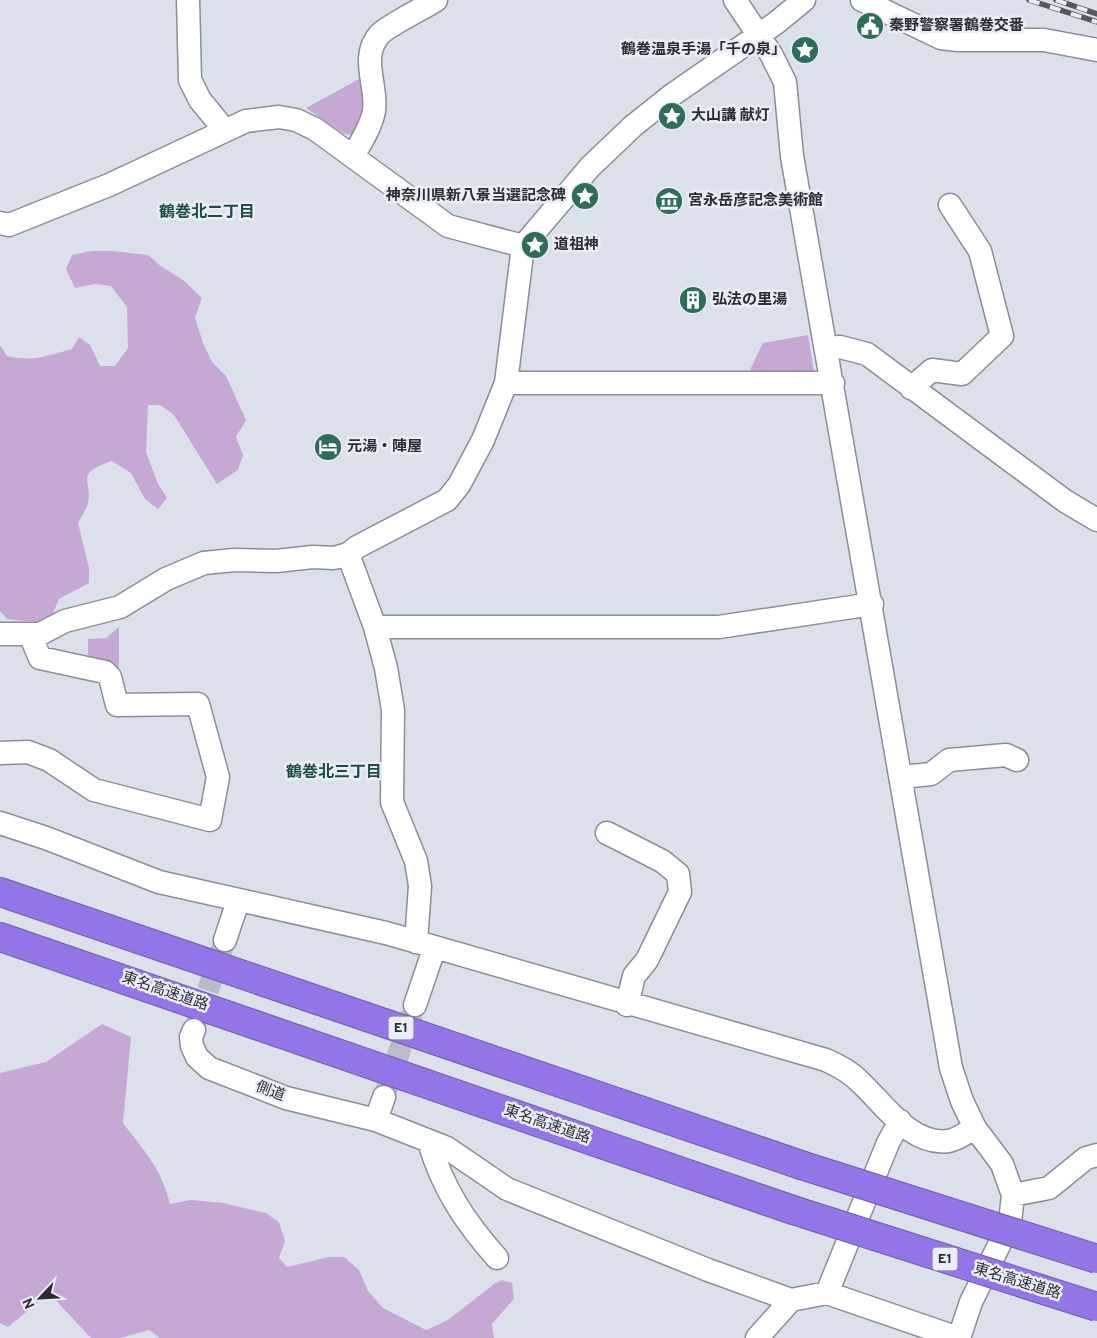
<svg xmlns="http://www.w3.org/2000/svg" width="1097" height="1338" viewBox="0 0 1097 1338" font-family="Overpass,'Noto Sans JP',sans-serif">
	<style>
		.green { fill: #c5a9d4 }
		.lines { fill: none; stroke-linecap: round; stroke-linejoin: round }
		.minor-tunnel { stroke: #b9bcc6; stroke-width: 22; stroke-dasharray: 22 11; stroke-linecap: butt }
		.minor-casing { stroke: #8b8e98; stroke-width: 25 }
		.highway-casing { stroke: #705ca8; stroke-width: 30 }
		.minor { stroke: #fff; stroke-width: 22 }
		.highway { stroke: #9475e8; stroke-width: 28 }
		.rail-casing { stroke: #56585e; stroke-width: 5.5 }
		.rail { stroke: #eaedf8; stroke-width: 4; stroke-dasharray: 11; stroke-linecap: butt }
		.highway-bridge-casing { stroke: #705ca8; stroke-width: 30; stroke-linecap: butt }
		.highway-bridge { stroke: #9475e8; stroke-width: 28 }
		.labels { text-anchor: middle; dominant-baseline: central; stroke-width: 5; stroke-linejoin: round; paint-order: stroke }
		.shield { fill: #eaedf8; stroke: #65676d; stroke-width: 1 }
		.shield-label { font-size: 14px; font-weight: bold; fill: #2c2d31 }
		.poi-label { font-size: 15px; font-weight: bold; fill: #2c2d31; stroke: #eaedf8; text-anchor: start }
		.street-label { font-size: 15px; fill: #2c2d31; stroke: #eaedf8 }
		.neighbourhood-label { font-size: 16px; font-weight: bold; fill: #1b4e40; stroke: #eaedf8 }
	</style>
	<rect width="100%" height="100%" fill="#dce0eb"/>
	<path class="green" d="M361,78L367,104L357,132L352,135L344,134L306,108Z
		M92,251H112L148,255L162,267L183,280L202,298L195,318L203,343L212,362L226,376L246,420L236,437L243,455L238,470L217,484L174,415L160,405H148L146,452L158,484L167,498L158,509L145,499L131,473L112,461C71,475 95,480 87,506C85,511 81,518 78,523L89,568V583L59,599L51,618L44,623L7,619L0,611V345L7,356C30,362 49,356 72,349L79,337L90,345L100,366H115L128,348L127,307L111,286L94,284L75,288L66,269L72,255Z
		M808,335L814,372L753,379L750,370L763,343Z
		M119,627V669L88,660V639L106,638Z
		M102,1024L131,1037L123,1123C145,1152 161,1168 170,1204L191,1200L223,1203L266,1213L279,1222L285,1241L279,1258L287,1267L329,1257H344L359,1270L368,1291L383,1308L426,1330L448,1320L494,1284L502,1280L512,1283L514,1299L492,1324L494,1338H160L149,1330L120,1338H91L49,1293L8,1327L0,1323V1073L46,1062Z"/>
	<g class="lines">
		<path class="minor-tunnel" d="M197,1022L225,940
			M384,1097L415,1005"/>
		<defs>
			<path id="minor" d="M188,0L190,80L200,100L218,122L219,133
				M735,0L771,54L785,82L792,156L951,1068L962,1101L975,1128L1002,1164L1013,1195L1010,1223L971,1302L959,1338
				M862,0L941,38L958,40H1044L1097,50
				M353,156C361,142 371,127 374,111C378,86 359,57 380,34C389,25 424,8 436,0
				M0,223L9,225L109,185L246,121L279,117L296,120L315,129L448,226L523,246
				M826,348L840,347L867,354L1065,501L1097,520
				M506,383H833
				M911,388L932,370L962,374L1002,336L980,251L950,205
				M348,554L375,627L386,668L393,710L392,802L416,861L420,886L416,942
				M375,627H719L872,604
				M0,634H40L65,621L120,607L166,579L204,563L234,560L276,561L313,557L334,558L348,554L357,547L447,500L459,485L483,440L506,383L523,246L590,167L633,126L672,95L776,23L804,0
				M0,753L28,752L49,760L94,790L210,820L218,777L198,704L117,705L110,677L105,672L40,658L30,635
				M902,777L931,774L949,760L1006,755L1017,760
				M0,823L46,838L159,882L386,933L826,1060C839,1066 851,1072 861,1083C884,1104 911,1146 948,1141C957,1140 967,1132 975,1128
				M607,833L662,861L678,874L680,892L647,960L634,976L627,1005
				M225,940L238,901
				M415,1005L434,949
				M194,1030L191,1037L192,1046L197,1057L209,1068L286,1098L376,1120L447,1148L507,1189L708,1270L791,1300
				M376,1120L384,1097
				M429,1142C443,1189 465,1222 497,1258
				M1013,1195L1049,1188L1086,1158L1097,1155
				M827,1293L888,1143L900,1121
				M757,1338L791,1300L827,1293L958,1338"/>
			<path id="highway" d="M0,892L801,1165
				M0,937L793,1210"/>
		</defs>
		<use href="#minor" class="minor-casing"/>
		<use href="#highway" class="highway-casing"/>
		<use href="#minor" class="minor"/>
		<use href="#highway" class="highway"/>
		<defs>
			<path id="rail" d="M1029,0L1097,22
				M1056,0L1097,14"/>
		</defs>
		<use href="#rail" class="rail-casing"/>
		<use href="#rail" class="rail"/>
		<defs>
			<path id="highway-bridge" d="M801,1165L1097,1259
				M793,1210L1097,1307"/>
		</defs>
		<use href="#highway-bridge" class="highway-bridge-casing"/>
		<use href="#highway-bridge" class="highway-bridge"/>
	</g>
	<defs>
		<symbol id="civic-disc" viewBox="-11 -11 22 22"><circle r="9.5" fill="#2d6d5b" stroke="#eaedf8"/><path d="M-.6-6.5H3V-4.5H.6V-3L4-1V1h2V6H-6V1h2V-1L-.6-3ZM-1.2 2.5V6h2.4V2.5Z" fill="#fff"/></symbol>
		<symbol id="sight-disc" viewBox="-11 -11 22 22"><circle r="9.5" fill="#2d6d5b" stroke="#eaedf8"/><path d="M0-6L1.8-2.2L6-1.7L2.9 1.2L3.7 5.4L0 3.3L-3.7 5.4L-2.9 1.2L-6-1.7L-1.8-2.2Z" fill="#fff"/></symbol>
		<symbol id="museum-disc" viewBox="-11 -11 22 22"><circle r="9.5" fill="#2d6d5b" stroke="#eaedf8"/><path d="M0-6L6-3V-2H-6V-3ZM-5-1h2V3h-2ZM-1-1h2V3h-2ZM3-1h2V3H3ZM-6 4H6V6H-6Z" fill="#fff"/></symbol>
		<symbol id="building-disc" viewBox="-11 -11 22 22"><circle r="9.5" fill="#2d6d5b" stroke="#eaedf8"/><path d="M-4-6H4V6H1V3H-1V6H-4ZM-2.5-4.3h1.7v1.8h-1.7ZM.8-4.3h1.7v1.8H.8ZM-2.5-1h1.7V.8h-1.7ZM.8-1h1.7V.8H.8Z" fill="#fff"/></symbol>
		<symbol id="hotel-disc" viewBox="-11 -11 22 22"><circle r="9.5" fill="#2d6d5b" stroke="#eaedf8"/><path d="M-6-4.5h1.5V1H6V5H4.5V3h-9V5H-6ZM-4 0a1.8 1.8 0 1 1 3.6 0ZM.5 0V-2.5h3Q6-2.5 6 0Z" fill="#fff"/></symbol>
	</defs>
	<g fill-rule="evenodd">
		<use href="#civic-disc" x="854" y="10" width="32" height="32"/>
		<use href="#sight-disc" x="789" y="34" width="32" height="32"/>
		<use href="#sight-disc" x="656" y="100" width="32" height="32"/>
		<use href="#sight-disc" x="569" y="180" width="32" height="32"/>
		<use href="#museum-disc" x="653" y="185" width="32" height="32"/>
		<use href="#sight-disc" x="519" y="229" width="32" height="32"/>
		<use href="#building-disc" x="677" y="284" width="32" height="32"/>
		<use href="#hotel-disc" x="312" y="431" width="32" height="32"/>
	</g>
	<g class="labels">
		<g class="shield">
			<rect x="388.5" y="1016.5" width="25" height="23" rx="4"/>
			<rect x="932.5" y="1247.5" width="25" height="23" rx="4"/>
		</g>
		<g class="shield-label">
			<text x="401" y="1028">E1</text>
			<text x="945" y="1259">E1</text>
		</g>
		<g class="poi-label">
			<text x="889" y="26">秦野警察署鶴巻交番</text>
			<text x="786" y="50" text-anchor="end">鶴巻温泉手湯「千の泉」</text>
			<text x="691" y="116">大山講 献灯</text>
			<text x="566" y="196" text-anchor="end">神奈川県新八景当選記念碑</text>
			<text x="688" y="201">宮永岳彦記念美術館</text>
			<text x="554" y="245">道祖神</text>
			<text x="712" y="300">弘法の里湯</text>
			<text x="347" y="447">元湯・陣屋</text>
		</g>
		<g class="street-label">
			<text transform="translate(165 992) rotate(19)">東名高速道路</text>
			<text transform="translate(270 1092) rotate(21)">側道</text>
			<text transform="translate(547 1125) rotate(19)">東名高速道路</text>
			<text transform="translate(1017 1282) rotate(17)">東名高速道路</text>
		</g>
		<g class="neighbourhood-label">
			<text x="207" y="213">鶴巻北二丁目</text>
			<text x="334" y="773">鶴巻北三丁目</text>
		</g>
	</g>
	<g transform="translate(40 1298) rotate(245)" stroke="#eaedf8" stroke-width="4" paint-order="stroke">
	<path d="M0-4L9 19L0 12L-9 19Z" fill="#2c2d31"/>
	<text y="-8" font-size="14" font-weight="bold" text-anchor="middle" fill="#2c2d31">N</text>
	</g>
</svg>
